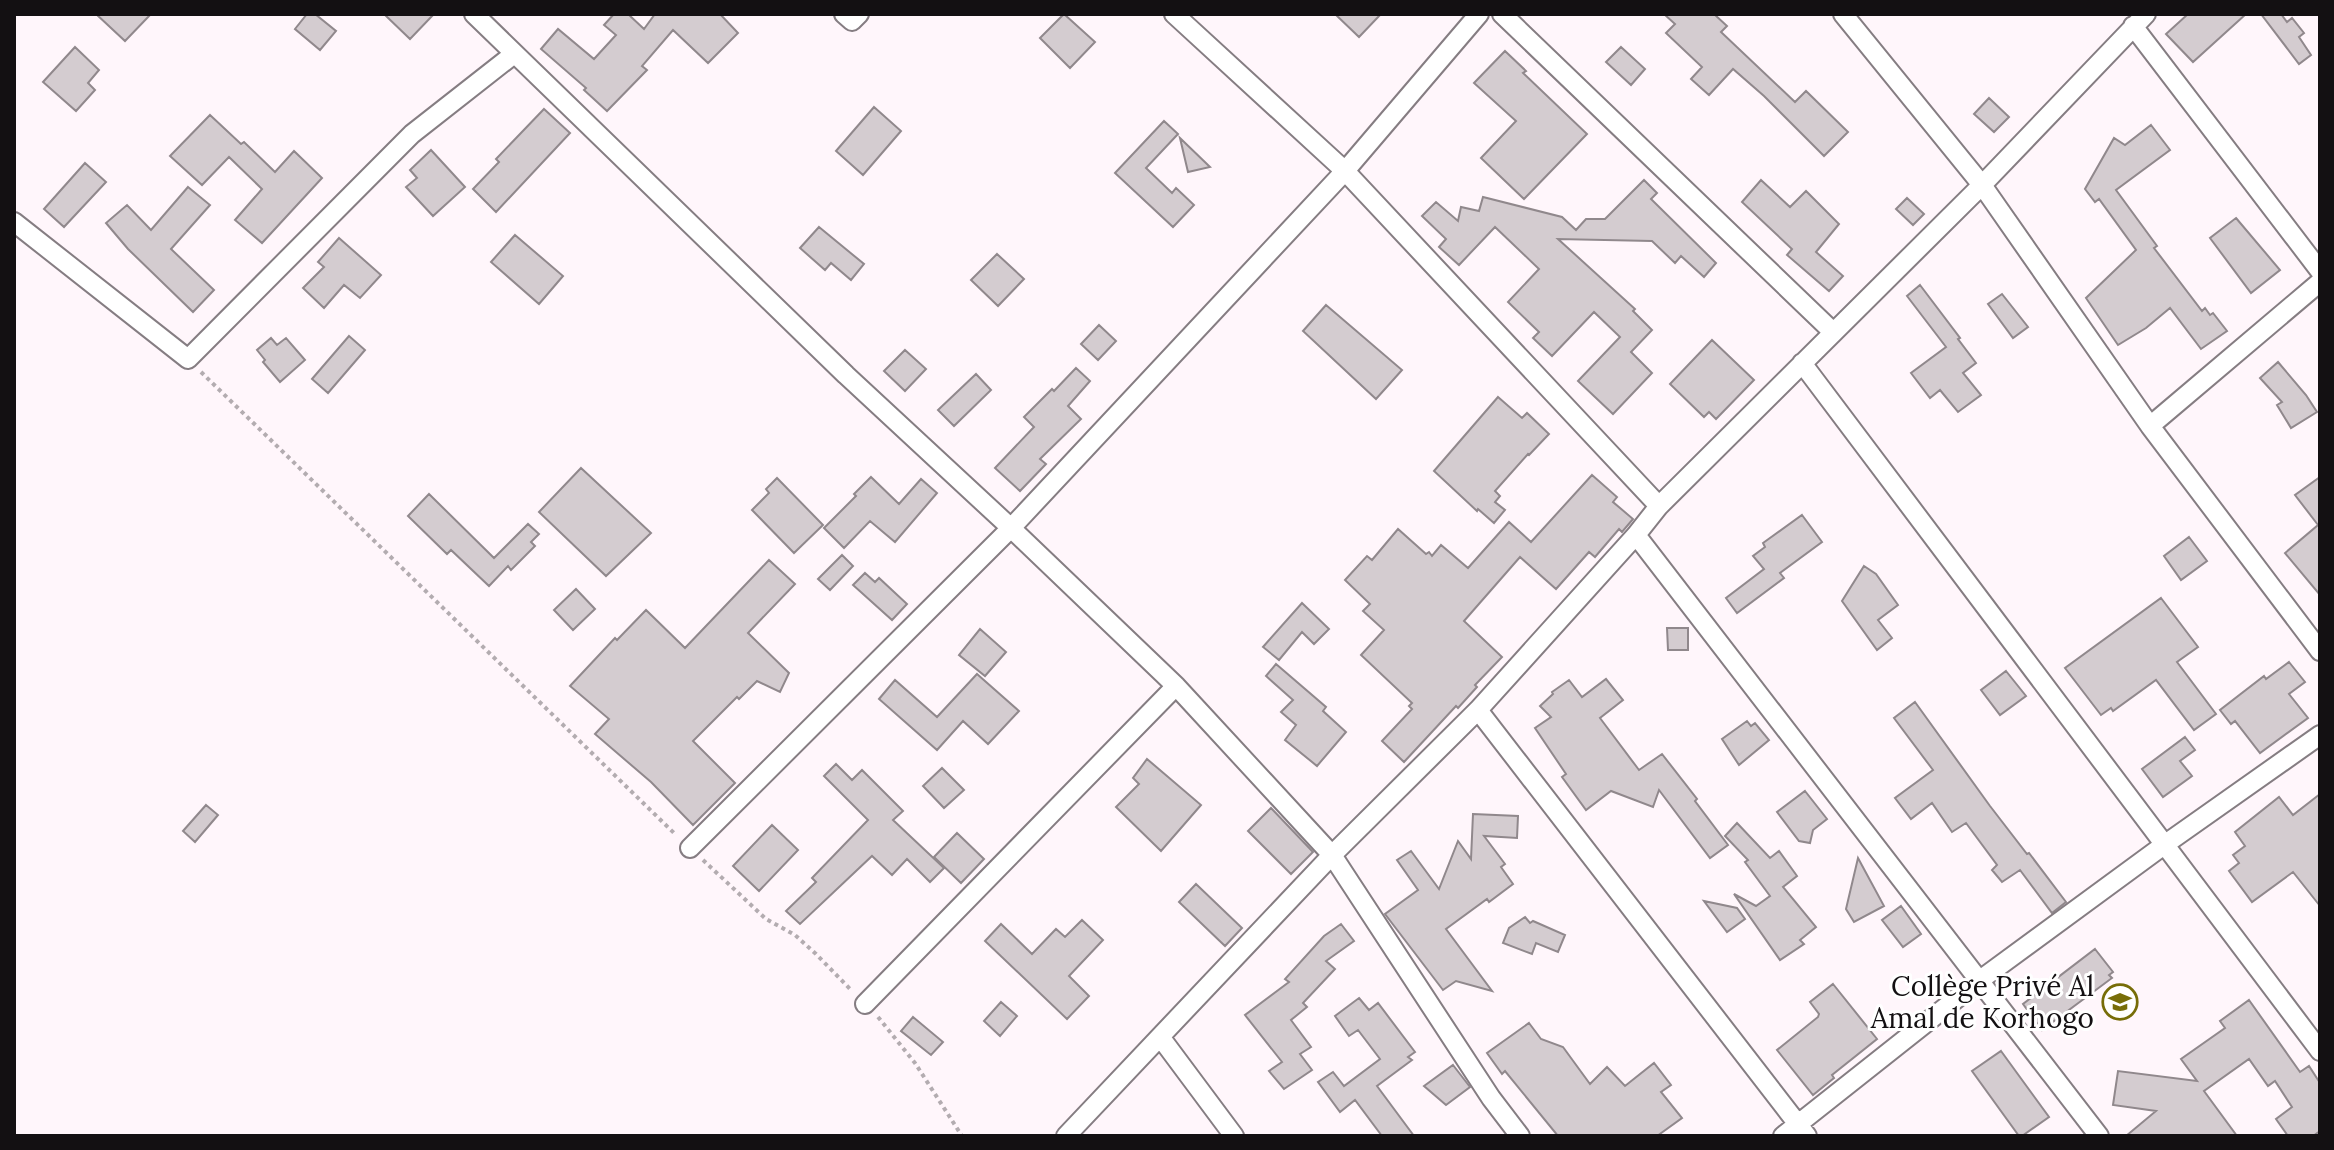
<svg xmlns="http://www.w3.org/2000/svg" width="2334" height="1150" viewBox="0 0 2334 1150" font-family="Lora,serif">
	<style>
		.building { fill: #d4ccd0; stroke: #90888c; stroke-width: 2 }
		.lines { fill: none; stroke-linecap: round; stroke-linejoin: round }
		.minor-casing { stroke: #857d82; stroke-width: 22 }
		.path { stroke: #b3acb0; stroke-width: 4; stroke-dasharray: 4 4; stroke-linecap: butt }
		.minor { stroke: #fff; stroke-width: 18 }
		.labels { text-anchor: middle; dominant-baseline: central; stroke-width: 6; stroke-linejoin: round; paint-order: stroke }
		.poi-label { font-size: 28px; fill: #131012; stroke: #fff; text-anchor: end }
	</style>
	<rect width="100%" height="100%" fill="#fff6fb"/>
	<path class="building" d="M96,14H151L125,41Z
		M307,14H315L336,31L320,50L295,29Z
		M384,14H434L410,39Z
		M614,14H628L644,29L655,14H720L738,33L708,63L673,30L642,66L647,70L607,111L584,90L586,88L541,49L558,29L594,59L616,35L604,25Z
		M1064,14L1095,42L1070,68L1040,38Z
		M1335,14H1381L1359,37Z
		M1664,14H1714L1727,26L1721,32L1795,102L1806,91L1848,132L1824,156L1764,96L1733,69L1709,95L1691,79L1702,67L1666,33L1675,24Z
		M2188,14H2246L2193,62L2166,34Z
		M2261,14H2281L2287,22L2292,18L2304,33L2299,37L2311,55L2299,64Z
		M75,47L99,70L88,83L95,90L76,111L43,82Z
		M1621,47L1645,69L1631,85L1606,62Z
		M1505,51L1526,71L1523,73L1587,134L1524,199L1481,158L1516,121L1474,83Z
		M1989,98L2009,117L1994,132L1974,114Z
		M874,107L901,131L863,175L836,151Z
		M544,109L570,133L496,212L473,189L499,162L496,159Z
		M210,115L241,144L244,142L275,172L294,151L322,178L262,243L235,220L262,189L229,157L202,185L170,156Z
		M1164,121L1178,134L1146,168L1172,193L1176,188L1194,205L1173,227L1115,173Z
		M2151,125L2170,150L2116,190L2157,246L2154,248L2202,311L2205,308L2210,315L2213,313L2227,331L2201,349L2170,308L2146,328L2118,345L2086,298L2136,250L2099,199L2095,202L2085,189L2114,138L2125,145Z
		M1180,138L1210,167L1188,172Z
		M431,150L465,187L433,216L406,187L417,178L410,170Z
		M85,163L106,182L64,227L44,209Z
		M1644,180L1657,193L1651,199L1716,263L1704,277L1681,256L1675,263L1652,241L1558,239L1635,309L1633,311L1652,330L1631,352L1652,373L1613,414L1578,381L1620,337L1594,312L1552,356L1533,338L1539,332L1508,302L1539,269L1495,227L1459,265L1439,247L1446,239L1422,216L1436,202L1458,221L1461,207L1479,211L1483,197L1562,217L1576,230L1586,219H1605Z
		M1761,180L1790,207L1806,191L1839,224L1816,252L1843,276L1829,291L1787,255L1792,249L1742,202Z
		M188,187L210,205L171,249L214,290L193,312L128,249L106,223L127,205L151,230Z
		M1907,198L1924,214L1913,225L1896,209Z
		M2236,218L2280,270L2251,293L2210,238Z
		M819,227L864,264L851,280L831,263L825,270L800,248Z
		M515,235L563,276L539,304L491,262Z
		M339,238L381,275L360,298L344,285L324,308L303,288L324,267L318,262Z
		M997,254L1024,279L998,306L971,280Z
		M1920,285L1960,338L1958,339L1976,363L1963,373L1981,395L1958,412L1940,390L1930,398L1911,373L1946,347L1907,296Z
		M2002,294L2028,327L2013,338L1988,304Z
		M1326,305L1402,370L1376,399L1303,331Z
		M1099,325L1116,341L1098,360L1081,344Z
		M349,336L365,350L328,393L312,379Z
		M271,338L277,345L286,338L305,360L280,382L263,362L265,360L257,350Z
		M1712,340L1754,380L1716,419L1709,412L1704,417L1670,384Z
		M905,350L926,369L905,391L884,371Z
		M2278,362L2306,395L2317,412L2291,428L2277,405L2282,402L2260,378Z
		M1076,368L1090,381L1068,406L1081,419L1040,459L1046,464L1020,491L995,468L1034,427L1024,417L1052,389L1054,391Z
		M976,374L991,390L954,426L938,410Z
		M1498,397L1522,418L1527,413L1549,434L1529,455L1528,454L1495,491L1500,496L1495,502L1505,510L1494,523L1478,509L1477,511L1434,471Z
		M581,468L651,533L606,576L539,512Z
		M1592,475L1617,497L1613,502L1633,519L1622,532L1619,529L1595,557L1589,552L1556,589L1520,557L1464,621L1502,657L1475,685L1477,687L1458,708L1456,706L1404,762L1382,741L1412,709L1409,706L1412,703L1361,655L1384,630L1363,611L1370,604L1345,580L1367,556L1372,560L1398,529L1426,554L1429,552L1432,556L1441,545L1468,568L1509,522L1531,542Z
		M871,477L899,504L921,479L937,493L895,542L870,521L844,548L824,528L856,496L854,494Z
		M2320,477V595L2285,553L2318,525L2295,495Z
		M777,478L823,525L794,553L752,510L769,493L766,489Z
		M429,494L494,558L528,524L539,534L531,542L535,546L511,570L508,566L489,586L451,550L447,554L408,516Z
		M1802,515L1822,542L1780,573L1784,578L1737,613L1726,598L1764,569L1753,556L1765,547L1763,543Z
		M2189,537L2207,561L2181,580L2164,556Z
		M842,555L853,566L830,590L818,579Z
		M769,560L795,584L748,633L789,673L780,692L757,681L739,699L737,697L693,741L735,783L693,825L651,782L595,734L609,719L570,686L615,638L617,640L646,610L685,648Z
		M1864,566L1876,574L1898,605L1878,620L1892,638L1877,650L1842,601Z
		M865,573L875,582L879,578L907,604L892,620L853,585Z
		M576,589L595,609L573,630L554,610Z
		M2161,598L2198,647L2177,662L2216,714L2194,730L2156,680L2113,711L2111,708L2101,715L2065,668Z
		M1302,603L1329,629L1314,644L1302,632L1279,660L1263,647Z
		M1667,628H1688V650H1668Z
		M980,629L1006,652L985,676L959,655Z
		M2289,662L2305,682L2289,694L2308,718L2260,753L2235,721L2231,724L2220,710L2264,676L2266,679Z
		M1276,664L1326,707L1323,711L1346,732L1317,766L1285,740L1296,725L1281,712L1293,700L1266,676Z
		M2006,671L2026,696L2000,715L1981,690Z
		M977,674L1019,711L988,744L963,721L937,750L879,699L895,680L937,717Z
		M1606,679L1623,700L1600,718L1639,770L1662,754L1697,799L1695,801L1728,845L1710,858L1659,790L1653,807L1611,791L1586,810L1562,777L1566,774L1535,728L1551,717L1540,706L1553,694L1552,692L1569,680L1582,697Z
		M1915,702L1990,806L2027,854L2029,853L2066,902L2052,913L2020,870L2002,882L1992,870L1997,865L1966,823L1952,832L1932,803L1911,819L1895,798L1933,770L1894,718Z
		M1747,721L1751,726L1755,723L1769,740L1739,765L1722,739Z
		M2185,737L2195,750L2180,761L2192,776L2163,797L2142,769Z
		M1147,759L1201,805L1161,851L1116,807L1139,784L1133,778Z
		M836,764L852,780L862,770L903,811L893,820L944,868L930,882L907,859L892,875L872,856L800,924L786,911L816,882L812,878L868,820L824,776Z
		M942,768L964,790L944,808L923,786Z
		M1805,791L1827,819L1813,830L1810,843L1799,841L1777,812Z
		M2320,794V906L2293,872L2252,902L2229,871L2239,863L2233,855L2245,846L2235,832L2279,797L2293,815Z
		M206,805L218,815L195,842L183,831Z
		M1271,808L1313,852L1291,874L1248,831Z
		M1473,814L1518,816L1517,838L1484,836L1505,864L1501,867L1513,884L1489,902L1487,899L1446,929L1492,991L1456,981L1443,990L1385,914L1418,890L1397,860L1411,851L1439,889L1458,841L1471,859Z
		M1737,823L1770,858L1779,851L1797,876L1783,887L1816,927L1800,940L1804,944L1780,960L1734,894L1756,906L1770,896L1745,862L1748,860L1725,836Z
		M772,825L798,850L759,891L733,866Z
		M957,833L984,859L961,883L934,857Z
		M1858,858L1884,906L1854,922L1846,909Z
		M1196,884L1242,928L1225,946L1179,902Z
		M1704,901L1737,908L1745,919L1727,932Z
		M1901,906L1921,934L1903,947L1882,920Z
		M1525,917L1530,923L1533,921L1565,935L1558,952L1536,943L1532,954L1503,943L1509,928Z
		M1082,920L1103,940L1069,976L1089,996L1067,1019L985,941L1001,924L1032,954L1056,929L1065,937Z
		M1341,924L1354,941L1326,961L1335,969L1303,1003L1307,1007L1291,1020L1311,1047L1300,1054L1312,1070L1284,1089L1269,1071L1282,1062L1245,1015L1289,982L1285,979L1324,936Z
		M2095,949L2113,972L2109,975L2112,978L2042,1030L2023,1004Z
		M1833,984L1877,1039L1832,1075L1834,1078L1813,1095L1777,1050L1818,1017L1819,1014L1810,1002Z
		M1359,998L1369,1010L1378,1003L1415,1052L1408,1057L1412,1060L1377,1086L1414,1136H1382L1355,1100L1340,1112L1318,1082L1333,1072L1344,1086L1380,1059L1358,1030L1349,1036L1335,1016Z
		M2249,1000L2300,1072L2309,1066L2320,1083V1131L2313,1136H2288L2276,1119L2292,1107L2275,1081L2268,1086L2249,1059L2204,1091L2237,1136H2126L2156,1111L2113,1105L2118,1071L2197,1081L2181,1059L2225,1028L2220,1021Z
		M1001,1002L1017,1016L1000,1036L984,1021Z
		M913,1017L943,1042L931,1055L901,1031Z
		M1529,1023L1541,1039L1563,1047L1590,1084L1607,1067L1625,1086L1654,1063L1671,1085L1661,1092L1682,1118L1657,1136H1558L1505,1071L1502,1074L1487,1053Z
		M2001,1051L2049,1117L2022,1136H2019L1972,1071Z
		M1453,1065L1470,1087L1446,1105L1424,1086Z"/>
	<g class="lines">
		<defs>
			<path id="minor" d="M474,14L846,375L1011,528L1176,686L1332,855L1491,1098L1520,1136
				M844,14L852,21L859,14
				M1174,14L1345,171L1659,506
				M1502,14L1833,332
				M1843,14L1982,185L2150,426L2320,651
				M2133,26L2320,271
				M14,222L188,359L412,134L514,54
				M1802,363L2320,1051
				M2150,426L2320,282
				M1636,535L2099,1136
				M1478,710L1807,1136
				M690,848L1011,528L1345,171L1479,14
				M865,1004L1176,686
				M1161,1038L1234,1136
				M1066,1136L1332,855L1478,710L1636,535L1659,506L1982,185L2146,14
				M1783,1136L1980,980L2164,845L2320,735"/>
		</defs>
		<use href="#minor" class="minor-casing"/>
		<path class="path" d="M201,372L676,835
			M703,860L766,919L795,935L816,954L852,991
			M878,1017L915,1063L962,1136"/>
		<use href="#minor" class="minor"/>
	</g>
	<defs>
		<symbol id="school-ring" viewBox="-11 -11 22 22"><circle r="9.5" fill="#fff" stroke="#776d08" stroke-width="1.5"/><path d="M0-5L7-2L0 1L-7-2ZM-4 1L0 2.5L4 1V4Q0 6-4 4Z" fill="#776d08"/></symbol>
	</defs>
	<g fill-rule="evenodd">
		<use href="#school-ring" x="2100" y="982" width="40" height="40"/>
	</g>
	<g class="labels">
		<g class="poi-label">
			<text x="2094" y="986">Collège Privé Al<tspan x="2094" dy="32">Amal de Korhogo</tspan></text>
		</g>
	</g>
	<rect width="2334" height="1150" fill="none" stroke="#131012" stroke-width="32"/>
</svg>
